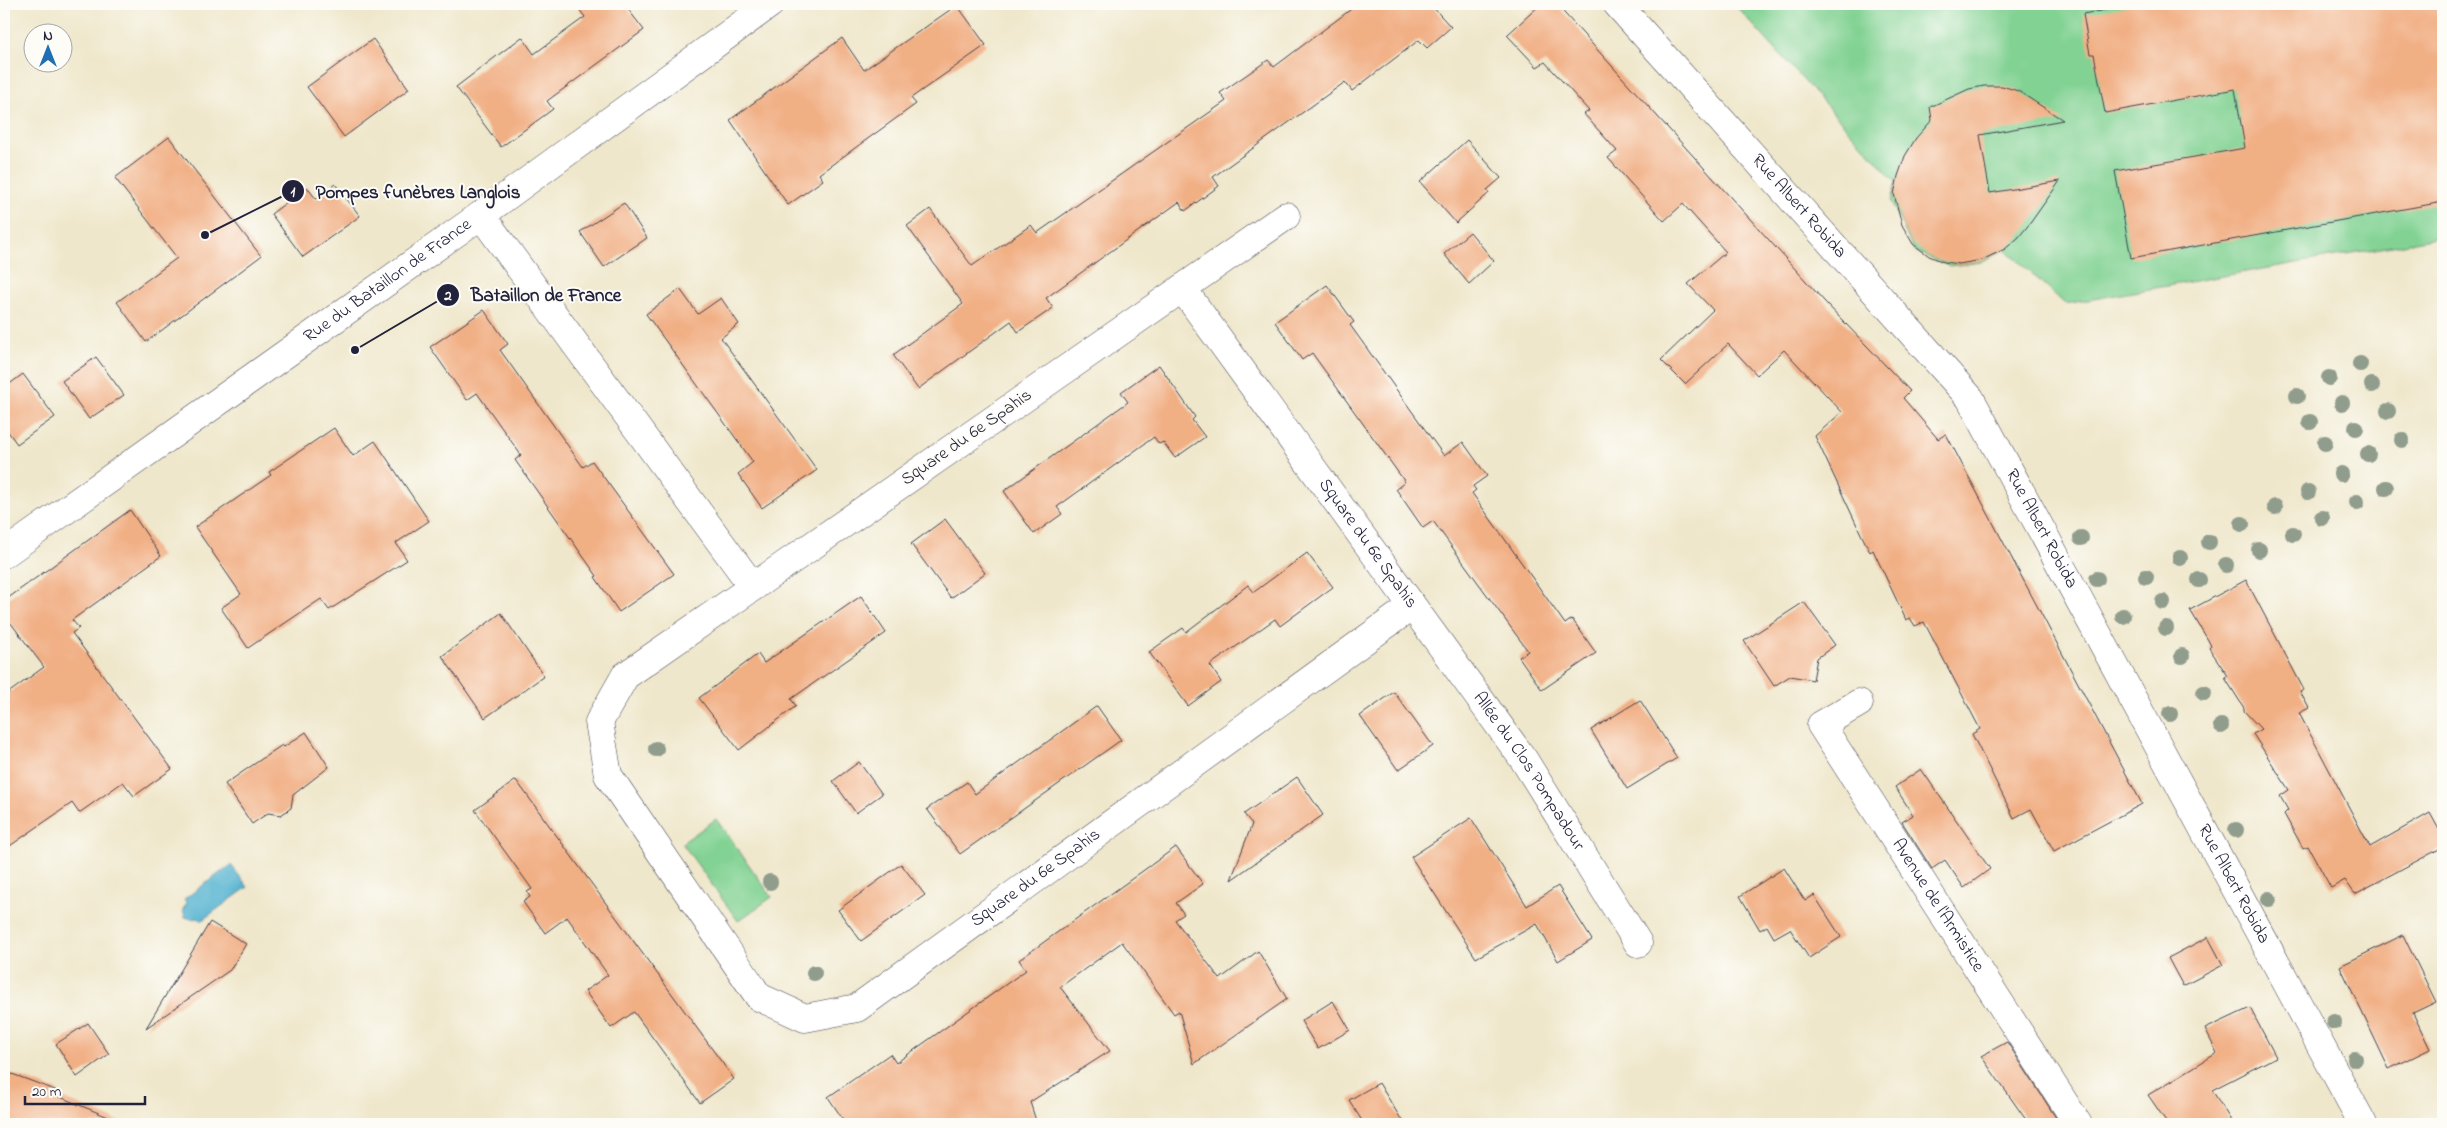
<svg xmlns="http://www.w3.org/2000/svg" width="2447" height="1128" viewBox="0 0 2447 1128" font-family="'Indie Flower',sans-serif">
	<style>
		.green { fill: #81d293; stroke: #527a67 }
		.water { fill: #50b1cf; stroke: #396a85 }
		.building { fill: #f1af84 }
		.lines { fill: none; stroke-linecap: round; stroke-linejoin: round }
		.minor-casing { stroke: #414051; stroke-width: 29 }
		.minor { stroke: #fff; stroke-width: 28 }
		.tree { fill: #909d8d }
		.labels { text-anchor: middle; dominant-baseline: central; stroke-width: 4; stroke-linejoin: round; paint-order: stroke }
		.street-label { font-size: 18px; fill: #22223b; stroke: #fdfcf7 }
		.leader { fill: none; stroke: #22223b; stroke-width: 2 }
		.callout-dot { fill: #22223b; stroke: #fdfcf7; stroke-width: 2 }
		.mark-label { font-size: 15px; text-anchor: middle; font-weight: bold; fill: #fff }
		.callout-label { font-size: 19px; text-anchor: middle; font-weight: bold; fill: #22223b; stroke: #fdfcf7; stroke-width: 4; stroke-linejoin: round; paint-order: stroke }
	</style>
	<rect width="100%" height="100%" fill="#fdfcf7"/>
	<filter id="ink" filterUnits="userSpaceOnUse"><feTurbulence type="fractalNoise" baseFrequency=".02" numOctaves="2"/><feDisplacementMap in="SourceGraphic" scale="10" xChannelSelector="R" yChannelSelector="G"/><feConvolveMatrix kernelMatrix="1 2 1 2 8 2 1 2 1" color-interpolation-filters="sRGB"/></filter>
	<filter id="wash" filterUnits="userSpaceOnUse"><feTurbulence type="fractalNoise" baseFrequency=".0096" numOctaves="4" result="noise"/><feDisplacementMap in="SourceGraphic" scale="20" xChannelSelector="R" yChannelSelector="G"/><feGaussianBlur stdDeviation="1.12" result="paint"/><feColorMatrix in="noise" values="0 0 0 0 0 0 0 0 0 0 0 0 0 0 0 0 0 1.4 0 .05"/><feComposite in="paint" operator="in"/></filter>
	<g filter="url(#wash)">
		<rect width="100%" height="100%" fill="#efe7cb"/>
		<path class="green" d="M1734,4H2443V237L2065,304L2005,249L1981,262L1949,266L1914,251L1891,201L1896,182Z
			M716,819L772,897L738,921L682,843Z"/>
		<path class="water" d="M231,865L248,887L201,921L198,918L191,919L185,917L183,909L187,903L184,899Z"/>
		<g id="blocks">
			<path class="building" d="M575,4H624L644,30L547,101L553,109L501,147L456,87L522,37L534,54L585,17Z
				M1358,4H1430L1451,27L1427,48L1419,40L1352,91L1345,82L1213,177L1219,186L1185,211L1179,202L1046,298L1053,308L1018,332L1011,321L918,389L893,355L963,304L907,226L930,209L972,266L1031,225L1037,233L1226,101L1220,93L1268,60L1274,67Z
				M1541,4H1556L1824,301L1910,391L1903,398L1938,439L1946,434L2142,804L2054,851L2031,809L2014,818L1972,734L1980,729L1924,622L1915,626L1910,618L1906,620L1873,550L1870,552L1861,534L1815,436L1842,412L1784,350L1757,375L1728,344L1685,384L1661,360L1713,310L1688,284L1726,252L1683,204L1664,221L1608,158L1617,151L1584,114L1589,111L1545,62L1537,67L1507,35Z
				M2139,4H2443V202L2131,258L2115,171L2245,148L2235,89L2105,113L2094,54H2090L2083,14Z
				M957,5L986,45L911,98L916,104L819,174L823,180L788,205L730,120L842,38L864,70Z
				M373,39L409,89L344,137L307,87Z
				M1984,86H2002L2018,91L2063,120L1980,135L1990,193L2060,181L2031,222L2018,238L2005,249L1982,260L1959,264L1944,262L1929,256L1913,244L1902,225L1894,194L1898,176L1905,156L1916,138L1932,120L1930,107L1969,89Z
				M169,137L261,256L146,342L117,302L177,258L115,178Z
				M1467,140L1501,178L1487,190L1489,193L1456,223L1420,182Z
				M335,184L360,216L303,257L271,214L307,187L316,199Z
				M624,203L647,238L604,267L580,232Z
				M1470,232L1494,261L1469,284L1444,254Z
				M1327,285L1354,322L1350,325L1444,456L1463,442L1487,476L1473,486L1476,490L1472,493L1565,624L1572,619L1596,653L1542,690L1519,657L1528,651L1433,521L1423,528L1396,489L1405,482L1312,353L1302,360L1275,322Z
				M680,289L698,314L721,298L739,324L721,338L817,470L762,508L738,474L753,462L646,314Z
				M484,310L508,344L500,350L583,467L592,461L674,574L619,612L595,577L597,576L515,460L521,455L477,393L467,400L430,347Z
				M96,357L124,395L89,419L62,381Z
				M1159,365L1195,417L1192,420L1205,437L1175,458L1163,442L1159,444L1154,437L1057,507L1062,514L1034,534L1004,491L1128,402L1121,392Z
				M23,374L55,417L17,444L4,426V388Z
				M334,428L353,456L375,441L429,521L396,543L407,560L329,610L321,599L248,648L221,608L241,594L195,527L271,475L269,472Z
				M130,510L161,556L72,620L79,628L72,633L172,769L134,796L123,782L79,813L72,803L4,850V696L44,667L4,614V601Z
				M945,519L985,573L951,598L911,544Z
				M1307,553L1333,587L1280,626L1275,619L1210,665L1221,682L1188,706L1149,652L1183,628L1186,632L1248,585L1254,592Z
				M2246,580L2304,690L2300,692L2309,708L2299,713L2370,847L2430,813L2443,837V847L2355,894L2345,880L2331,888L2308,846L2303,848L2284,814L2288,810L2280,796L2289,790L2253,734L2261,729L2244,711V708L2225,678L2228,676L2209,648L2211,646L2208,640L2190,610Z
				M861,596L886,633L791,699L796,706L739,750L699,698L758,654L764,663Z
				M1804,602L1835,645L1817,658L1813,680L1790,676L1774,686L1744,641Z
				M501,613L544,676L485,718L442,656Z
				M1394,692L1433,746L1398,770L1360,716Z
				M1640,700L1677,758L1627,789L1591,730Z
				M1097,706L1121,740L960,854L927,809L967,782L975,794Z
				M306,732L329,767L293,795L291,808L281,815L268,813L252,824L225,784L282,745L284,747Z
				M859,762L882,794L856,813L833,781Z
				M1921,769L1990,869L1964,888L1945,860L1932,869L1902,822L1913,815L1895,787Z
				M1297,777L1323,815L1231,880L1252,824L1244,814Z
				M516,780L734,1079L700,1103L634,1012L611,1028L585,991L608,975L567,917L545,933L523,902L530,897L527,892L532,889L475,810Z
				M1471,818L1527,906L1558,886L1592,940L1558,961L1537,924L1476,958L1411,857Z
				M1176,847L1203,884L1176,903L1184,914L1175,920L1220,979L1258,951L1287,999L1194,1064L1179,1011L1174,1014L1122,942L1060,987L1110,1051L1030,1102L1037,1124H846L828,1097L890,1054L896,1063L1026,970L1019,960Z
				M901,864L925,895L861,941L838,910Z
				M1784,868L1805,901L1814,895L1841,937L1809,958L1790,929L1774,938L1767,926L1760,930L1740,896Z
				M210,922L246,944L230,970L146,1028Z
				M2403,935L2436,1002L2413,1013L2430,1049L2389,1069L2340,966Z
				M2208,937L2223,965L2183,986L2168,958Z
				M1333,1001L1350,1030L1318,1049L1301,1021Z
				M2250,1008L2276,1057L2212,1090L2233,1124H2168L2148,1095L2217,1053L2205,1029Z
				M88,1023L109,1054L77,1077L56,1044Z
				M2007,1042L2060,1124H2029L1981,1056Z
				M4,1071L58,1091L53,1094L125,1124H4Z
				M1379,1083L1404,1124H1364L1349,1100Z"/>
		</g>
	</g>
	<g filter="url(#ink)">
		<use href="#blocks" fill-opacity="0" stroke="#414051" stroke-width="1"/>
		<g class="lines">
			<defs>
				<g id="minor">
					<path id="s1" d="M1617,4L1970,398L2363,1124"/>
					<path d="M481,215L753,587"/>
					<path id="s2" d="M1286,216L625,676L599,722L608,775L759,997L805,1018L857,1008L1412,606"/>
					<path id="s3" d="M1182,288L1524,760L1638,943"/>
					<path id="s4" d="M4,554L481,215L770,4"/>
					<path id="s5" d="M1859,703L1821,725L2078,1124"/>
				</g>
			</defs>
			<use href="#minor" class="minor-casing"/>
			<use href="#minor" class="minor"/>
		</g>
		<g class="tree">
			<circle cx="2360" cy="364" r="8"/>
			<circle cx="2329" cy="378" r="8"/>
			<circle cx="2372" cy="385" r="8"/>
			<circle cx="2297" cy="396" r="8"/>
			<circle cx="2342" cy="403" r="8"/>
			<circle cx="2388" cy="411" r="8"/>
			<circle cx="2310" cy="422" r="8"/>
			<circle cx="2356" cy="428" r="8"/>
			<circle cx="2402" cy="440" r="8"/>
			<circle cx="2325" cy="443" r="8"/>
			<circle cx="2368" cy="454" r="8"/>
			<circle cx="2341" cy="474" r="8"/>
			<circle cx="2386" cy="488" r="8"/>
			<circle cx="2308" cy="492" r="8"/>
			<circle cx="2357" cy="502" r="8"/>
			<circle cx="2275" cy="507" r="8"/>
			<circle cx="2322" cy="518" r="8"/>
			<circle cx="2242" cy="524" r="8"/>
			<circle cx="2293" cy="534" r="8"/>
			<circle cx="2081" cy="538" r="8"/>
			<circle cx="2209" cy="542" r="8"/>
			<circle cx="2259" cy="550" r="8"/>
			<circle cx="2180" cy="558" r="8"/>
			<circle cx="2226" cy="565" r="8"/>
			<circle cx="2146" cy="577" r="8"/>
			<circle cx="2097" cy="579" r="8"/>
			<circle cx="2199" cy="580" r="8"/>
			<circle cx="2163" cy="602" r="8"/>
			<circle cx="2123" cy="616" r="8"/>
			<circle cx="2166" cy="628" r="8"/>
			<circle cx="2182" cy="656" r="8"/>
			<circle cx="2204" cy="693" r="8"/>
			<circle cx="2170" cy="714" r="8"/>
			<circle cx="2221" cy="726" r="8"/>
			<circle cx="656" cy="749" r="8"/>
			<circle cx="2236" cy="830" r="8"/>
			<circle cx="770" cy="882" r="8"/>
			<circle cx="2269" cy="899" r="8"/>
			<circle cx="814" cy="973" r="8"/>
			<circle cx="2334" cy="1022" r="8"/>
			<circle cx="2355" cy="1059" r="8"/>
		</g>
	</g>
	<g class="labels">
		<g class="street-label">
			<text stroke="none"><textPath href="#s1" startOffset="272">Rue Albert Robida</textPath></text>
			<text stroke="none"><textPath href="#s4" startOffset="471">Rue du Bataillon de France</textPath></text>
			<text transform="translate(967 438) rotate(-35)">Square du 6e Spahis</text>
			<text stroke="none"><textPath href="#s1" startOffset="678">Rue Albert Robida</textPath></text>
			<text stroke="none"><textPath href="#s3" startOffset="316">Square du 6e Spahis</textPath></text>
			<text stroke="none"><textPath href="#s3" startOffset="595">Allée du Clos Pompadour</textPath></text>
			<text stroke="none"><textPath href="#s2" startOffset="1505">Square du 6e Spahis</textPath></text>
			<text stroke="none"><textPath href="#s1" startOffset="1082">Rue Albert Robida</textPath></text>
			<text stroke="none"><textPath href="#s5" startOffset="259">Avenue de l'Armistice</textPath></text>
		</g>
	</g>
	<path class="leader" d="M205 235L293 191M355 350L448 295"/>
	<g class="callout-dot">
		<circle cx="205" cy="235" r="5"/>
		<circle cx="355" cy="350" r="5"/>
		<circle cx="293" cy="191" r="12"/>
		<circle cx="448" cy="295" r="12"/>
	</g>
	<g class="mark-label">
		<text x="293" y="196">1</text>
		<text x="448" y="300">2</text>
	</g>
	<g class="callout-label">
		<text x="418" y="198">Pompes funèbres Langlois</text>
		<text x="546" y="301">Bataillon de France</text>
	</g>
	<rect width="2447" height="1128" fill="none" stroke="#fdfcf7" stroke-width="20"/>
	<g transform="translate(48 48)"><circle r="24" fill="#fdfcf7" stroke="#a5a5ac"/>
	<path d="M0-4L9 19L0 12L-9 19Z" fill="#1f6fb2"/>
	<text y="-8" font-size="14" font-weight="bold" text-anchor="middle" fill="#22223b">N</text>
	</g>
	<path d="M25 1096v8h120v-8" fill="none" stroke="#22223b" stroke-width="2.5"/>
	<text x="32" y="1096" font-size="15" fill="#22223b" stroke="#fdfcf7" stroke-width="4" paint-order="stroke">20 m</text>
</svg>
